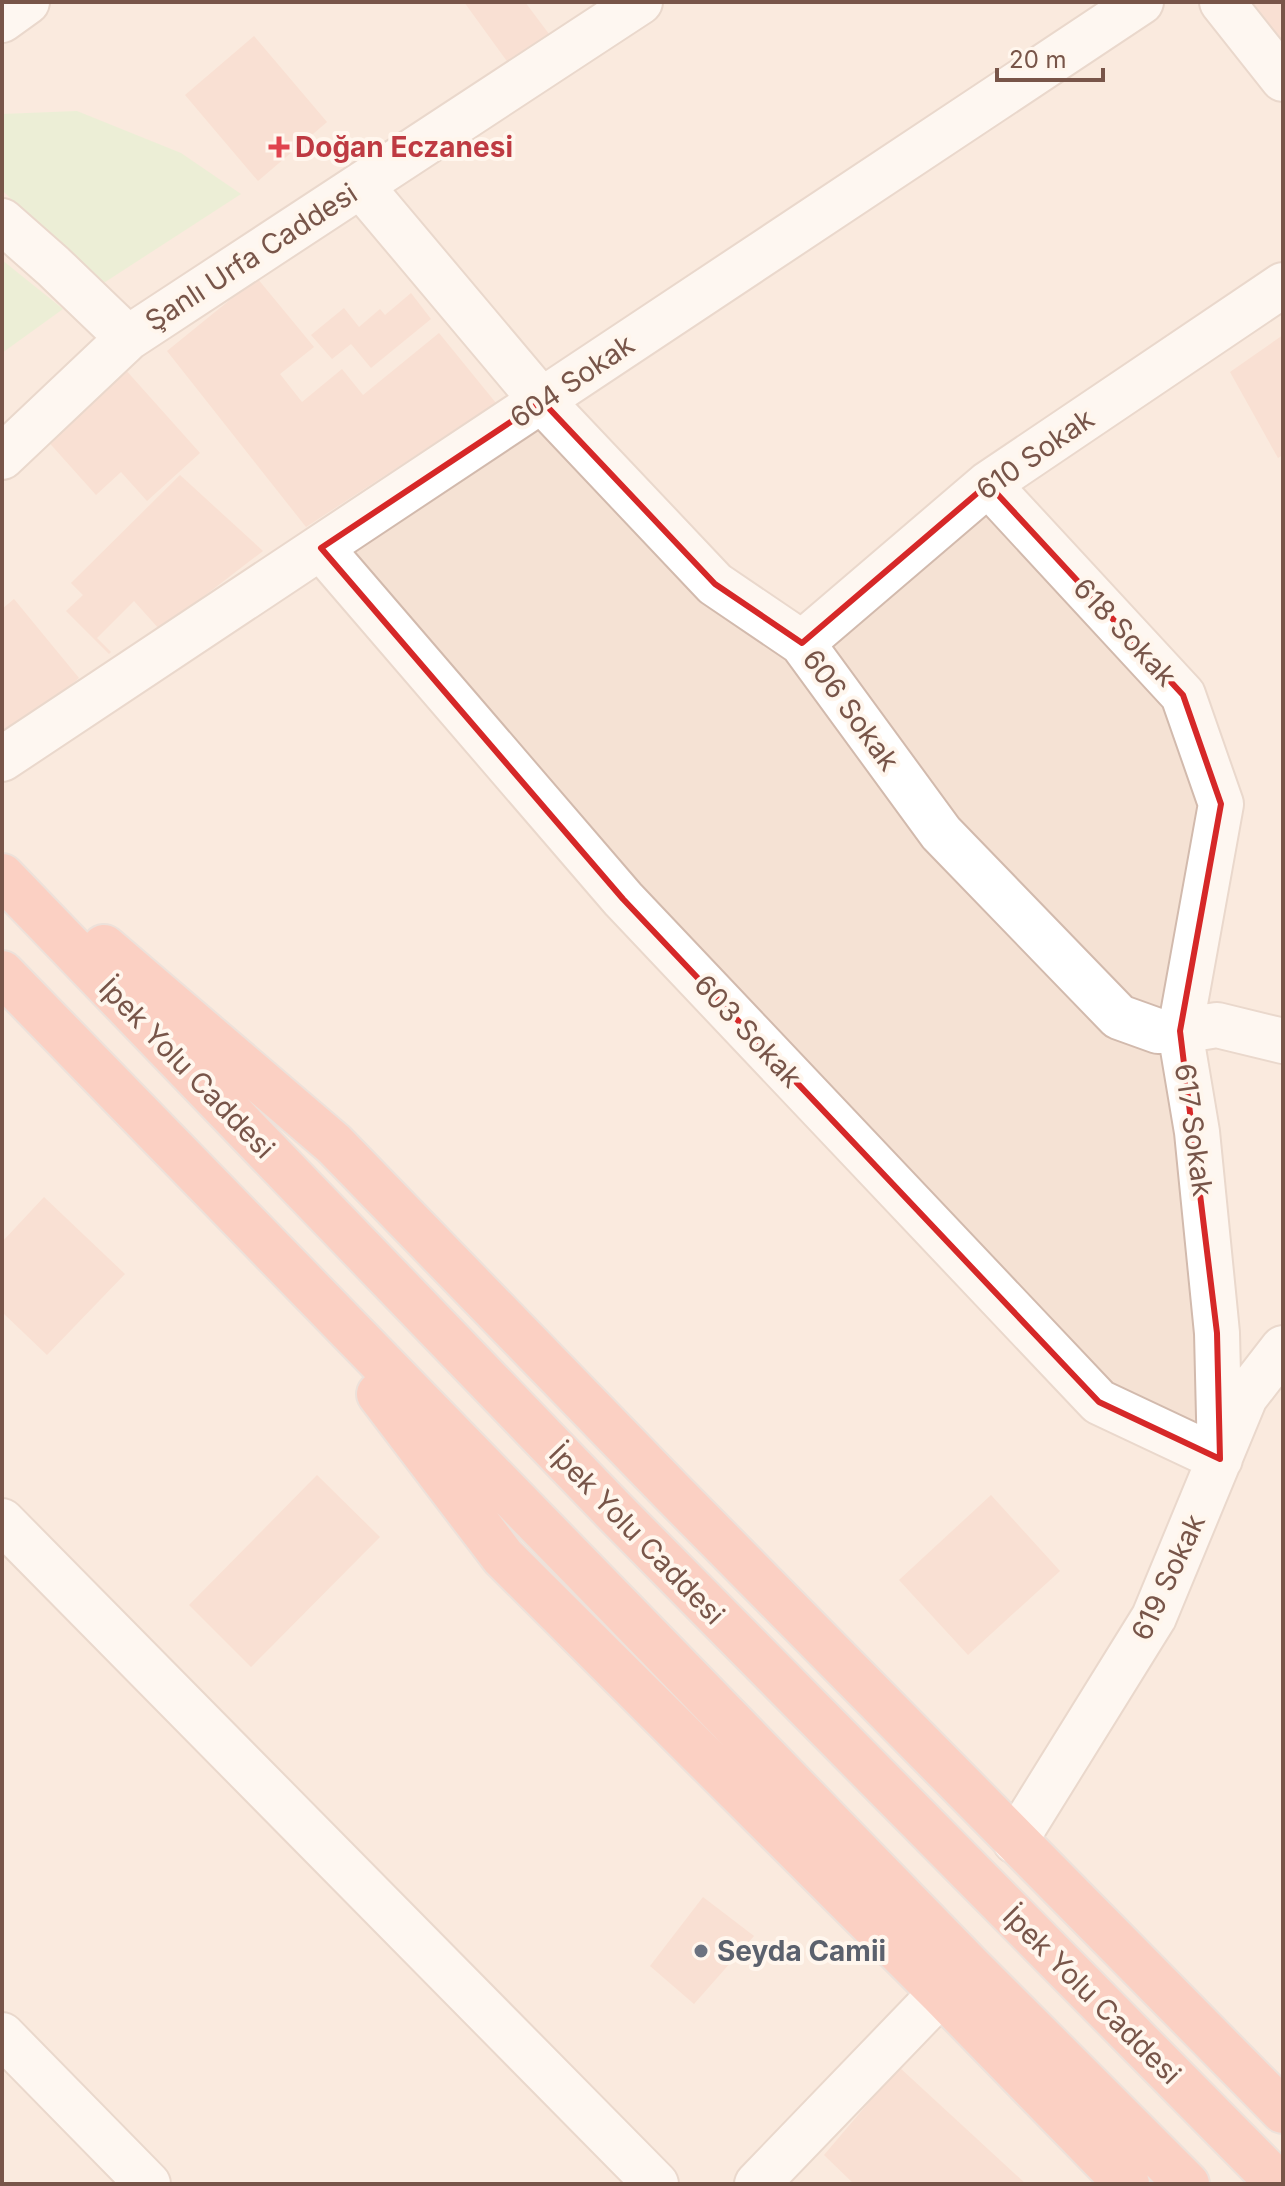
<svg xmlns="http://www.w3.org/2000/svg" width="1285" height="2186" viewBox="0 0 1285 2186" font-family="Inter,sans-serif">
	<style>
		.residential { fill: #f5e2d4 }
		.green { fill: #d8ecc3 }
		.building { fill: #f4ccbc }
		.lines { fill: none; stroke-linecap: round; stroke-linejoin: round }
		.minor-casing { stroke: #d2baad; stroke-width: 48 }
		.highway-casing { stroke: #d9cfcc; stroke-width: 48 }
		.minor { stroke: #fff; stroke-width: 44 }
		.highway { stroke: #f9a99a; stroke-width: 44 }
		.marked { fill: none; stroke: #d62828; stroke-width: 6; stroke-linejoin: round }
		.health-dot { fill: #e0444e; stroke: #fff6ed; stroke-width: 3 }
		.worship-dot { fill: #6b7280; stroke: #fff6ed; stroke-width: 3 }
		.labels { text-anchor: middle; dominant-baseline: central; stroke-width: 8; stroke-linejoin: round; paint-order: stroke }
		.health-label { font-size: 28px; font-weight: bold; fill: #be3a42; stroke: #fff6ed; text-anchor: start }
		.street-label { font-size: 28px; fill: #785549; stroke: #fff6ed }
		.worship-label { font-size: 28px; font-weight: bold; fill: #5b616d; stroke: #fff6ed; text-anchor: start }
	</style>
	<rect width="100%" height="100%" fill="#fdf1e6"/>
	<path class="residential" d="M2,2H1283V2184H2Z"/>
	<path class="green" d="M77,111L181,153L241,194L99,286L2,190V114Z
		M2,260L63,309L2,353Z"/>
	<path class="building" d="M464,2H525L549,34L509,64Z
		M1251,2H1283V42Z
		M254,36L327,122L258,181L185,95Z
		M257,278L314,347L280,374L302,402L342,369L363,395L439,333L496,403L306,527L167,351Z
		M411,293L431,319L371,368L351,344L332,359L311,335L344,308L359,327L380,309L385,315Z
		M1283,335V455L1278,458L1230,372Z
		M124,368L200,453L147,501L121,472L96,495L45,438Z
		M180,475L263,551L160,630L134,601L97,638L111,652L109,654L66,611L83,595L71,583Z
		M14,599L79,678L2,742V609Z
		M44,1197L125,1274L47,1355L2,1312V1242Z
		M317,1475L380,1537L251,1667L189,1605Z
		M991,1495L1060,1571L968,1655L899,1580Z
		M703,1897L754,1936L694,2004L650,1966Z
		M899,2067L1026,2184H854L824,2155Z"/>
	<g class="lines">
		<defs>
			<path id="minor" d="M1222,2L1283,79
				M2,20L27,2
				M361,186L542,401L715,584L802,643L941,833L1119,1017L1158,1031H1180L1217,1025L1283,1041
				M2,221L53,266L128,338
				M2,457L128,338L640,2
				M988,484L1183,695L1221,804L1180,1031L1197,1132L1217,1333L1220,1459
				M321,548L623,899L1099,1402L1220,1459
				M802,643L988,484L1283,285
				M2,759L1141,2
				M2,1521L656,2184
				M1015,1841L1154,1617L1245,1397L1283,1348
				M2,2035L148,2184
				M757,2184L941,1993"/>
			<path id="highway" d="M2,876L613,1510L1279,2184
				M104,947L334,1144L670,1490L1283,2111
				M2,973L969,1966L1187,2184
				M379,1394L503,1557L941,1993L1127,2184"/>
		</defs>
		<use href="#minor" class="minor-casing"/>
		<use href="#highway" class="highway-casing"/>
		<use href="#minor" class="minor"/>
		<use href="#highway" class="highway"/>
	</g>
	<path d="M0 0H1285V2186H0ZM542,401L715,584L802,643L988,484L1183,695L1221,804L1180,1031L1217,1333L1220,1459L1099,1402L623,899L321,548Z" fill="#fdf1e6" fill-opacity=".55" fill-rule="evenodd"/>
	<path class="marked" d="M542,401L715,584L802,643L988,484L1183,695L1221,804L1180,1031L1217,1333L1220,1459L1099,1402L623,899L321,548Z"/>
	<path class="health-dot" d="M275 135h8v8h8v8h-8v8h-8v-8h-8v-8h8z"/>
	<circle class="worship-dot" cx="701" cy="1951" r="8"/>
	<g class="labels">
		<g class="health-label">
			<text x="295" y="147">Doğan Eczanesi</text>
		</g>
		<g class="street-label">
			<text transform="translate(251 257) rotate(-33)">Şanlı Urfa Caddesi</text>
			<text transform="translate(572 381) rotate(-34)">604 Sokak</text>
			<text transform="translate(1035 454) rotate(-35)">610 Sokak</text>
			<text transform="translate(1125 632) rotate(47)">618 Sokak</text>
			<text transform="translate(851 710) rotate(54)">606 Sokak</text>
			<text transform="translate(748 1031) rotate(47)">603 Sokak</text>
			<text transform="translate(187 1068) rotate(46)">İpek Yolu Caddesi</text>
			<text transform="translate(1194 1130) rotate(82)">617 Sokak</text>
			<text transform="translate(637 1534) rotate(46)">İpek Yolu Caddesi</text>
			<text transform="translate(1168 1577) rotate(-65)">619 Sokak</text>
			<text transform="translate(1092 1995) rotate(45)">İpek Yolu Caddesi</text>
		</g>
		<g class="worship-label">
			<text x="717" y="1951">Seyda Camii</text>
		</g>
	</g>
	<rect width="1285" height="2186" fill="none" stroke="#785549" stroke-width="8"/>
	<path d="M997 68v12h106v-12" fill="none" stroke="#785549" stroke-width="4"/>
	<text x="1009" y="68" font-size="24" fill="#785549" stroke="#fff6ed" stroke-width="6" paint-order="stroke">20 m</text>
</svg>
